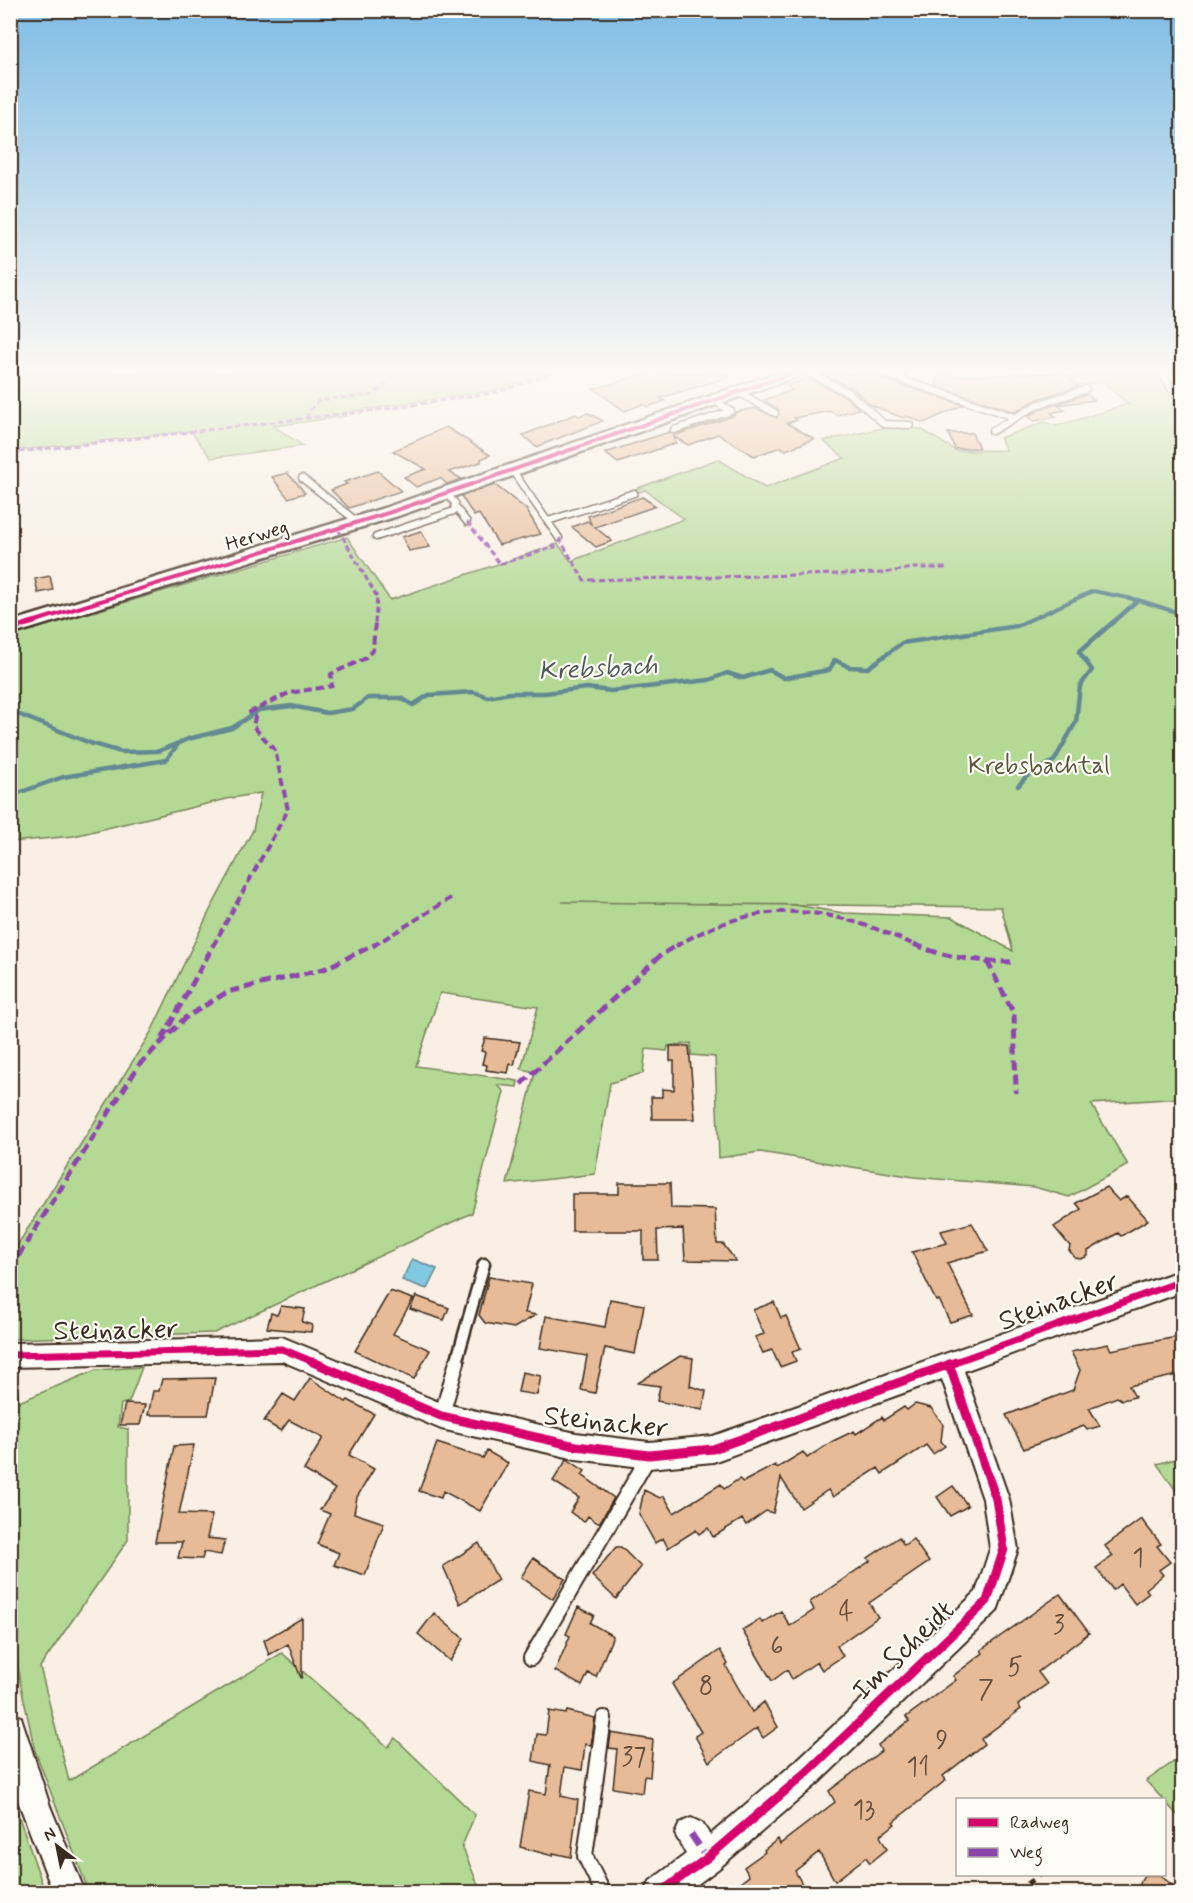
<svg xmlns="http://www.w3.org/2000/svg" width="1193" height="1903" viewBox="0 0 1193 1903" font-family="Mynerve,sans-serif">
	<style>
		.green { fill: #b3d994; stroke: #778259; stroke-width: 1.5; fill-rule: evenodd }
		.water { fill: #81c9e1; stroke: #658993; stroke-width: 1.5 }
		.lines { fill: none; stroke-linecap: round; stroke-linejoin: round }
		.stream-far1 { stroke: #658993; stroke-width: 4 }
		.stream { stroke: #658993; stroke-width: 4.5 }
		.building { fill: #e7bb97; stroke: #3b2a1e; stroke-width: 1.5 }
		.lane-far2-casing { stroke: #3b2a1e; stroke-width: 9 }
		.lane-far1-casing { stroke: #3b2a1e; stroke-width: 15 }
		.lane-casing { stroke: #3b2a1e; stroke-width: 18 }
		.street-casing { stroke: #3b2a1e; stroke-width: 4 }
		.secondary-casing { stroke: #3b2a1e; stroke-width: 5 }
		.path { stroke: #3b2a1e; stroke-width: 4.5; stroke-dasharray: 7 7; stroke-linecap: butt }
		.lane-far2 { stroke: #fdfcf7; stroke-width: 6 }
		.lane-far1 { stroke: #fdfcf7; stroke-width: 10 }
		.lane { stroke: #fdfcf7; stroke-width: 14 }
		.street { fill: #fdfcf7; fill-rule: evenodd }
		.secondary { fill: #fdfcf7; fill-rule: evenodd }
		.quiet-far3 { stroke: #8e44ad; stroke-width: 3; stroke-dasharray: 6 3; stroke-linecap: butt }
		.quiet-far2 { stroke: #8e44ad; stroke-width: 4; stroke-dasharray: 8 4; stroke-linecap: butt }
		.quiet-far1 { stroke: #8e44ad; stroke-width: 5; stroke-dasharray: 10 5; stroke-linecap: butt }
		.quiet { stroke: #8e44ad; stroke-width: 7; stroke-dasharray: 14 7; stroke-linecap: butt }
		.cycleway-far3-casing { stroke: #fdfcf7; stroke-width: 6 }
		.cycleway-far2-casing { stroke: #fdfcf7; stroke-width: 8 }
		.cycleway-far1-casing { stroke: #fdfcf7; stroke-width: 10 }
		.cycleway-casing { stroke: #fdfcf7; stroke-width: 13 }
		.cycleway-far3 { stroke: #d6006c; stroke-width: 4 }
		.cycleway-far2 { stroke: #d6006c; stroke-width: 5 }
		.cycleway-far1 { stroke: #d6006c; stroke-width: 7 }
		.cycleway { stroke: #d6006c; stroke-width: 9 }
		.labels { text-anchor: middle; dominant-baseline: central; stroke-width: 4.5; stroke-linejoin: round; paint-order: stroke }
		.far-street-label { font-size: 20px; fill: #3b2a1e; stroke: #fdfcf7 }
		.park-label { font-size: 24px; fill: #59563c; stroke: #fdfcf7 }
		.water-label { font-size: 26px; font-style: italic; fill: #505a58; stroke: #fdfcf7 }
		.near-number-label { font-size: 26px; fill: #664e3c }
		.near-street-label { font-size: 28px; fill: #3b2a1e; stroke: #fdfcf7 }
	</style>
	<rect width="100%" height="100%" fill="#f9efe4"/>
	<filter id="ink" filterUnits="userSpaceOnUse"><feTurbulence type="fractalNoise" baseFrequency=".0167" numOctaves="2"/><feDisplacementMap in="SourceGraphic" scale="12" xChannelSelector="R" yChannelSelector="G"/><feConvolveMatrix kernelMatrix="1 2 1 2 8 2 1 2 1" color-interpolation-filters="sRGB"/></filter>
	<g filter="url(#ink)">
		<path class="green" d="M10,373H548L495,390L347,412L346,416L274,426L303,446L211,458L191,431L11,451Z
			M1104,373H1160L1182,409V1098L1091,1104L1128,1165L1069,1197L1034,1187L914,1177L760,1152L719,1158L715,1057L691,1055V1043L668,1046L667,1051L646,1049L643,1073L610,1083L595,1174L507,1184L535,1072L521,1069L538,1007L440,993L416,1066L518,1081L517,1087L498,1085L504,1092L472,1213L214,1333L11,1339L10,1257L151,1032L210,910L253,830L261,793L231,798L74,836L11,842V636L347,537L390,600L558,544L571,561L684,519L645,490L639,492L635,489L718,459L765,488L845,458L823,441L884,428L921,429L956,451L1006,450L1000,438L1044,422L1057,426L1128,404L1103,382L1050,388L1044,380ZM562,902L1001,907L1013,951L952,917L844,913L794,905Z
			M142,1367L129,1402L121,1404L118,1427L128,1429V1540L40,1667L69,1781L282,1653L388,1747L395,1738L475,1815L462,1846L481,1892H89L35,1751L19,1677L10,1558V1380L16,1376L19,1402L96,1370Z
			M1182,1457V1499L1157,1464Z
			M1182,1756V1820L1146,1781Z
			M11,1794L45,1892H11Z"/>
		<path class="water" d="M412,1259L437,1269L427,1289L402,1280Z"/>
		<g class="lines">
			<path class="stream-far1" d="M1023,623L1093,591L1138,600L1182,614
				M1112,623L1138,600"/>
			<path class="stream" d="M10,711L90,743L121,752L159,751L188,739L232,728L259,710L291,706L327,713L353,709L368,698H401L413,705L429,695L474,692L488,697L510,693H545L587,688L611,691L709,680L727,673L743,678L770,670L784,678L829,670L835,660L849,667L868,668L902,643L1017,626L1026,622
				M1018,786L1027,776L1054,761L1076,722L1080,686L1092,670L1079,652L1113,622
				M10,796L63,777L166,760L179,743"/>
		</g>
		<path class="building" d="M648,373H729L730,377L660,398L665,401L647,407L643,404L625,411L594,389Z
			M877,373L880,378L963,405L924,423L907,416L903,418L871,405L852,388L822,374Z
			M939,373H948L950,376L1063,373L1078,386L1035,400L1015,412L936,386Z
			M808,378L846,397L859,409L837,415L830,411L794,418L797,420L787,423L814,439L786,450L781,447L754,456L718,434L688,445L674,437L676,443L618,463L605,453L669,432L676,435L733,416L736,412L755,408L777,418L779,410L764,400L793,390L787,386Z
			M1087,394L1094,400L1058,405L1065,410L1051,413L1056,417L1034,421L1028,416L1039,410Z
			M588,413L603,421L536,447L523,435L576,414L579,416Z
			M446,427L490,455L481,459V462L449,472L462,479L447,484L440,478L416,487L404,477L426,469L393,451Z
			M948,433H972L979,448L955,449Z
			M378,471L401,491L349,508L331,490L347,484L344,482Z
			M287,473L297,483L305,493L288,498L272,477Z
			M495,485L526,509L541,534L499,545L479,514L474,516L461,496Z
			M642,497L656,506L595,527L612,541L596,547L572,527L587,521L591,524L588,516Z
			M421,531L430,547L409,551L402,537Z
			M50,576L53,590L38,593L35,579Z
			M485,1038L520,1042L514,1065L510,1064L508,1073L486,1070L487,1065L482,1064L485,1052L481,1051Z
			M670,1046H689L695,1119H652L651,1097H662V1089L674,1090V1061H670Z
			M619,1183H670L671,1208L715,1209L717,1244H723L736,1261L685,1260L683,1229L657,1230L658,1260H643V1231H572V1194H619Z
			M1106,1187L1119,1201L1127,1196L1148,1220L1121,1236L1118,1233L1088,1251V1256L1081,1259L1075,1258L1069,1250L1070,1246L1054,1227L1081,1209L1076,1203Z
			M972,1223L988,1251L947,1263L973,1315L950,1322L939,1300L936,1301L912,1252L947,1243L941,1231Z
			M489,1277L532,1284L525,1313L536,1315L514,1328L485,1323L479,1315Z
			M390,1291L413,1299L393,1334L430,1350L414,1379L355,1351Z
			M416,1296L449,1308L444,1320L410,1309Z
			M610,1299L644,1305L635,1354L605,1348L595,1393L581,1390L587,1356L540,1348L546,1316L605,1327Z
			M774,1302L781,1318L786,1316L801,1349L792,1352L796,1361L780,1367L772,1350L763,1353L755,1337L764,1334L753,1310Z
			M281,1306L305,1309L302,1322L312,1325L311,1332L267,1328L271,1313L277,1315Z
			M1182,1336V1374L1129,1386L1135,1397L1122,1400L1117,1397L1089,1408L1100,1426L1087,1430L1084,1426L1024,1449L1006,1415L1073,1390L1080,1370L1071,1352L1108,1344L1111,1350Z
			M680,1356L693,1358L690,1386L706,1391L703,1410L657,1401L660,1386L638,1383Z
			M522,1372L541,1376L537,1395L518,1392Z
			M215,1378L208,1415H148L153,1391H159L162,1379Z
			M310,1378L346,1402L348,1400L374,1414L349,1455L374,1469L357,1497L354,1513L384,1523L365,1575L334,1565L339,1553L317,1544L330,1514L320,1510L335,1489L304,1470L323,1438L289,1420L281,1431L264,1421L283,1394L295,1401Z
			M125,1404L145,1405L140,1425H120Z
			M915,1404L931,1408L943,1424L941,1441L945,1446L933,1454L926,1445L882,1474L878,1468L833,1497L828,1490L801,1508L781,1478L773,1513L766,1511L746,1525L742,1519L713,1537L708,1528L699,1534L696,1530L668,1548L663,1538L655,1543L639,1514L644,1490L660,1498L664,1496L674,1513L721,1484L724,1489L739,1479L743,1482L775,1465L777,1468L803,1452L807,1458L833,1441L854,1431L856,1434L882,1417L884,1420L904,1407L907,1410Z
			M437,1443L483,1458L487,1451L508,1463L480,1511L443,1491L441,1498L419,1491Z
			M194,1445L179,1514L212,1515L207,1538L225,1540L221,1555L204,1552L202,1559L178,1558L182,1542H155L174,1446Z
			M567,1459L585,1471L582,1475L614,1498L600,1522H596L588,1516L584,1522L570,1512L579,1498L553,1481Z
			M953,1486L968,1506L950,1516L937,1497Z
			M1141,1519L1161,1544L1157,1546L1170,1562L1159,1570L1163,1575L1146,1589L1149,1593L1135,1604L1120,1584L1113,1590L1096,1568L1113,1556L1105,1546Z
			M899,1537L904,1545L913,1539L929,1562L869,1603L878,1617L837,1646L843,1656L822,1670L817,1662L792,1679L787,1670L772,1681L742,1630L760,1619L762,1623L781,1611L790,1626L814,1610L810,1602L870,1561L868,1558Z
			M479,1543L498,1580L460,1604L443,1566Z
			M616,1547H621L641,1567L616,1599L592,1576Z
			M533,1558L565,1579L553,1599L521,1577Z
			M1060,1594L1089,1633L1038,1672L1047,1684L1018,1705L1021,1709L981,1739L984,1744L943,1776L946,1780L893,1822L895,1824L880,1836L887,1849L870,1863L866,1857L835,1881L819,1852L795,1871L807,1893H727L749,1876L744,1867L765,1852L764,1850L778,1839L780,1844L835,1802L829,1791L881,1751L878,1745L909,1721L906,1717L956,1680L953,1676L983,1653L981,1650Z
			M578,1607L594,1615L590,1623L613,1636L596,1677L588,1673L582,1686L555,1671L570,1636L566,1634Z
			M434,1613L464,1639L450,1661L418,1634Z
			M302,1618V1677L301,1678L288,1644L269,1655L264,1640Z
			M720,1650L728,1664L726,1666L752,1712L764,1702L778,1727L763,1738L757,1728L709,1762L695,1736L701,1732L672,1684Z
			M549,1711L566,1714L567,1711L595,1718L591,1745L585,1744L582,1770L565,1767L561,1796L578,1800L571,1857L553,1853V1856L520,1847L529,1791L546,1794L550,1765L533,1761L537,1734L546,1735Z
			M611,1733L653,1740L650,1777L644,1776L642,1793L613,1788L617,1749L609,1748Z
			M1144,1875H1160L1181,1893H1136Z"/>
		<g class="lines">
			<defs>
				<path id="lane-far2" d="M809,373L849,393L884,424L910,425
					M882,373L1014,417
					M1161,373L1177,397
					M738,392L775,413
					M674,430L731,411L713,400
					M992,431L1037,405L1086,389
					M512,470L559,538
					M302,478L359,523
					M456,508L467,522
					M548,521L634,493
					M376,537L454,511L455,503L446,493"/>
				<path id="lane-far1" d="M456,1363L484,1264"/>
				<path id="lane" d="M442,1414L457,1362
					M531,1658L648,1458
					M603,1892L585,1856L604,1718"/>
				<path id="street" d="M1182,1270V1292L964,1371L1009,1499L1018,1549L997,1611L817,1784L718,1869L687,1892H645L650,1881L686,1854L675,1834L680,1823L691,1818L702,1823L710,1835L795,1762L976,1592L990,1549L983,1499L942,1379L713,1462L649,1468L576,1459L441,1429L282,1361L10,1367V1343L282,1337L441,1403L576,1433L649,1442L713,1436Z
					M10,1713L21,1717L50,1806L85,1892H53L10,1780Z"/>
				<path id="secondary" d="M777,373H801L799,376L398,516L10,635V622L384,508Z"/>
			</defs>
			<use href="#lane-far2" class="lane-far2-casing"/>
			<use href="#lane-far1" class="lane-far1-casing"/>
			<use href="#lane" class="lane-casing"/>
			<use href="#street" class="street-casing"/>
			<use href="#secondary" class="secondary-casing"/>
			<path class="path" d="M1016,1892L1041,1874"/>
			<use href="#lane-far2" class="lane-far2"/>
			<use href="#lane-far1" class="lane-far1"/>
			<use href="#lane" class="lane"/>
			<use href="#street" class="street"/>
			<use href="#secondary" class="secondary"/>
			<path class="quiet-far3" d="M307,419L308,413L319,400L373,395L398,373
				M10,453L394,408L497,392L554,373
				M467,522L500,564L555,547L553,543
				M338,529L377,597L375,623
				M559,538L584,580L884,573L913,568H946"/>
			<path class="quiet-far2" d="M213,946L288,810L275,750L253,726L255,717L250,712L289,693L332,686L331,674L364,659L373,650L375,622
				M373,946L451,898
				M676,946C763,895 829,906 917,946"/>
			<path class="quiet-far1" d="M914,944C944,958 978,961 1011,962
				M987,961L1014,1014L1016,1093
				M162,1039L214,944
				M521,1084L661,955L679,944
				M10,1269L139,1065L185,1018L227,992L324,969L376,944"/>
			<path class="quiet" d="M691,1834L707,1858"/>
			<defs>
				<path id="cycleway-far3" d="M29,623L391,512L793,373"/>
				<path id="cycleway-far2" d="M10,629L34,622"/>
				<path id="cycleway-far1" d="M10,1355L282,1349L316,1363
					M952,1363L1182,1281"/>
				<path id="cycleway" d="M313,1362L441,1416L576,1446L649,1455L713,1449L956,1362
					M661,1892L707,1858L806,1773L987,1601L1004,1549L996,1499L949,1364"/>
			</defs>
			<use href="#cycleway-far3" class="cycleway-far3-casing"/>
			<use href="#cycleway-far2" class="cycleway-far2-casing"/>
			<use href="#cycleway-far1" class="cycleway-far1-casing"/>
			<use href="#cycleway" class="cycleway-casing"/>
			<use href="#cycleway-far3" class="cycleway-far3"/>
			<use href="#cycleway-far2" class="cycleway-far2"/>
			<use href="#cycleway-far1" class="cycleway-far1"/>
			<use href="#cycleway" class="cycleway"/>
		</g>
	</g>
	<linearGradient id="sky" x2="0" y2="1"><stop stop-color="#7fbce5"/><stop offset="0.58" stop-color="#fcf8f3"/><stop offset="1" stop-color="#fcf8f3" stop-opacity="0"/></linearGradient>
	<rect width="1193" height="639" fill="url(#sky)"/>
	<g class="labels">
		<g class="far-street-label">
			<text transform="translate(257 536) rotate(-17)">Herweg</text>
		</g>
		<g class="park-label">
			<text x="1039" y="766">Krebsbachtal</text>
		</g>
		<g class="water-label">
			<text transform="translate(598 669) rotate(-3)">Krebsbach</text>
		</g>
		<g class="near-number-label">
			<text x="1138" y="1559">1</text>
			<text x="846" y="1613">4</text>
			<text x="1059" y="1626">3</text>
			<text x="777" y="1647">6</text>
			<text x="1015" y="1668">5</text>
			<text x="706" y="1687">8</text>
			<text x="986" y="1691">7</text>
			<text x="942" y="1741">9</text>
			<text x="634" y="1758">37</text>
			<text x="918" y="1768">11</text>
			<text x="864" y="1811">13</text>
		</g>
		<g class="near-street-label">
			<text transform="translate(1059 1302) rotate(-20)">Steinacker</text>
			<text transform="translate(116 1331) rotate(-1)">Steinacker</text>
			<text transform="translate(606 1423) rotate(6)">Steinacker</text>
			<text transform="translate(904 1651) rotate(-44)">Im Scheidt</text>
		</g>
	</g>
	<rect width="1193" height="1903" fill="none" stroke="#fdfcf7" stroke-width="36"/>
	<rect x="18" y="18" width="1157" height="1867" fill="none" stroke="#3b2a1e" stroke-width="2" filter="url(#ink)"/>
	<rect x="956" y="1798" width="210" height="78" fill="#fdfcf7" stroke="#afa8a0" stroke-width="1.5"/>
	<rect x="968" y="1818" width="30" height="9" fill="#d6006c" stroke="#afa8a0" stroke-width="1.5"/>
	<text x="1010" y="1828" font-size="18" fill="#3b2a1e">Radweg</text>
	<rect x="968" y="1848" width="30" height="9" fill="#8e44ad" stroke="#afa8a0" stroke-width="1.5"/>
	<text x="1010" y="1858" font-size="18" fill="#3b2a1e">Weg</text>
	<g transform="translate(57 1846) rotate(328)" stroke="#fdfcf7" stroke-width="4.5" paint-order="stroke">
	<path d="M0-4.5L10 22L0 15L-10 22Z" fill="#3b2a1e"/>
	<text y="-9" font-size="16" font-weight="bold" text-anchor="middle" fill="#3b2a1e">N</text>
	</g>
</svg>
